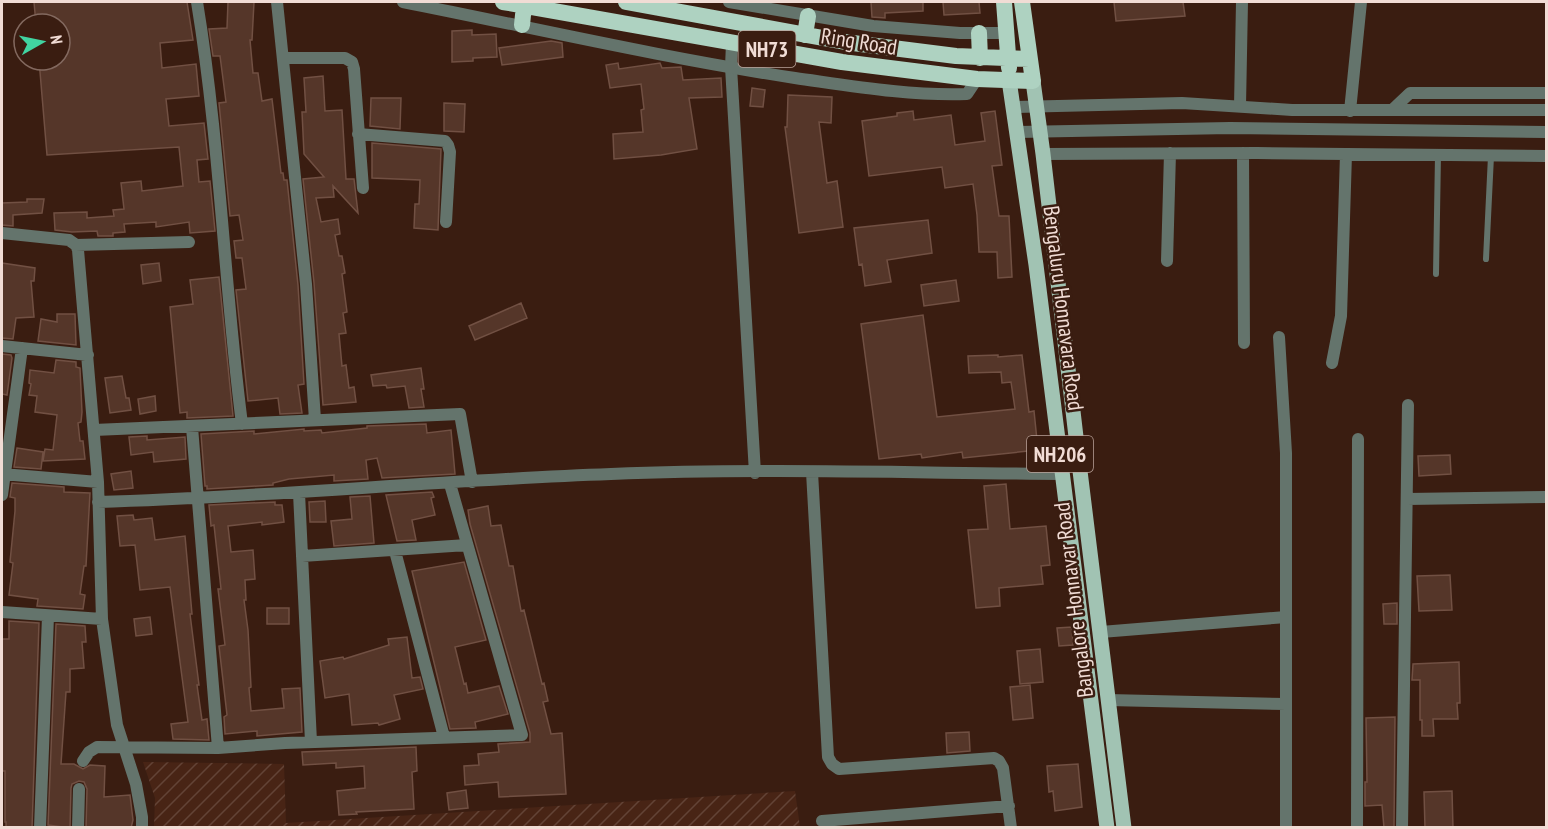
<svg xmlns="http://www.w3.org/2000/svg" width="1548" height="829" viewBox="0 0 1548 829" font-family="'PT Sans Narrow',sans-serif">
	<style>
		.industrial { fill: url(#industrial-furrows) }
		.building { fill: #553629; stroke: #715043; stroke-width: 1.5 }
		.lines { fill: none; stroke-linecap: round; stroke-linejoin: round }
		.service { stroke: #64746c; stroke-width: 6 }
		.minor { stroke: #64746c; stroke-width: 12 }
		.tertiary { stroke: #64746c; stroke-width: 12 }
		.primary { stroke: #a1c3b3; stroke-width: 15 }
		.trunk { stroke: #aed2c1; stroke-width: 16 }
		.labels { text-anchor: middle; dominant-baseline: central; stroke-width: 5; stroke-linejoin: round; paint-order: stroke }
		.shield { fill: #3a1d11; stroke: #baa39a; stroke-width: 1.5 }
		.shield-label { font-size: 21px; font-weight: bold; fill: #f1dcd5 }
		.street-label { font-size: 22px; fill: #f1dcd5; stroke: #3a1d11 }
	</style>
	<defs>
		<pattern id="industrial-furrows" width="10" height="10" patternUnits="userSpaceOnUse" patternTransform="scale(1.5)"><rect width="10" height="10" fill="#482415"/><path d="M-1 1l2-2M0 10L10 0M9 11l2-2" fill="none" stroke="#634336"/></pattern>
	</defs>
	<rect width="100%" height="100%" fill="#3a1d11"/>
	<path class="industrial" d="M143,762L284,764L286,823L795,791L800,827H154L155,798Z"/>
	<path class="building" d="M34,2H187L193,40L160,43L162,68L196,64L199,96L166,99L169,126L204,123L208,159L197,160L199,182L210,181L215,231L190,233L189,222L156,227V222L124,224L125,232L113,233V236H98L97,231L72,232L55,230L54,213L87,212V218L114,216L113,210L124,209L121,183L141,181L142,191L183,186L179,147L47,155L39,60H60V24H36Z
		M228,2H254L252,40H250L253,73H258L262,101L272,99L281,173H283L284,180H287L298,285L304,384L298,385L302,413L280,414L278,398L248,401L236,290L246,289L242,258H236L234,241L243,240L239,215L230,216L219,103L226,102L220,56H213L209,29L227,28Z
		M871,2H923V11L885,13V18L872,17Z
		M943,2H979L980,13L944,15Z
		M1114,2H1183L1185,16L1116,21Z
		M472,30V35L496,34L497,57L473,58V61L452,62V31Z
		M551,41L562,43L563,57L502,65L499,48Z
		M618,63L619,69L660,63L662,68L681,67L683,80L721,78L722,97L689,98L697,149L661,155L614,159L613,134L643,132L641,110L644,109L641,84L610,88L606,65Z
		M323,76L325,111L342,110L346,179H354L358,213L333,186L334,197L316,198L321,222L338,219L340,234L335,235L339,256H342L345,273L342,274L347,312L343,313L346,333L339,334L342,366L346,365L349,388L354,387L356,402L323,405L314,283L303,179L324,177L304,154L302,112H306L304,78Z
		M752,88L765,90L763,107L750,106Z
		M788,95L832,97L831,123L819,122L827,183L837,181L843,227L799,233L785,127H787Z
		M371,98H401L400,129L370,126Z
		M444,103L465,104L464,132L444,131Z
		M913,111L914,120L951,115L955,145L985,141L981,113L995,111L1002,165L992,166L999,216H1009L1012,277L998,278L997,252H979L977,215L973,184L945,188L942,167L869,176L862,121L897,116V113Z
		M372,143L441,149L438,230L414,228L415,204H419L420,180L372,178Z
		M27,199H44L42,213L13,215V226L2,225V203L27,202Z
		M928,220L932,253L887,260L891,282L865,286L862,264L859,265L854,228Z
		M2,263L35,268L34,281H31L34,317L16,318L13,339L2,338Z
		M159,263L161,281L143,284L141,265Z
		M219,277L233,416L187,418V412L180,413L170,307L193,304L190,280Z
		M956,280L959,301L924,306L921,285Z
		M521,303L527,318L475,340L469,326Z
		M57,314H75L76,345L38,341L41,319L57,322Z
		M923,315L937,417L1015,409L1011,382L1002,383L1001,372L969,373L968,356L998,355V357L1022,355L1029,412L1034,411L1038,450L963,458L962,452L922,458L921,454L879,459L861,324Z
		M2,354L11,355L12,358L7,395L2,394Z
		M56,360L76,362V367L80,368L82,412L81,422L78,423L80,441H83L85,459L43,461L45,449L53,450L57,415L35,412L37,396L29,395L31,384L29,383L30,370L54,373Z
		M421,368L424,389H421L424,407L409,408L405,386L387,388L386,385L373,386L371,375Z
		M122,376L126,398H129L131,410L110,413L105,378Z
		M155,396L156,411L140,414L138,399Z
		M426,424L427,433L451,430L455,474L382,478L377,458L366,460L368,479L334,481V475L289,479L273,483V485L207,489V486H205L201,434L254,431V434L304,429V431L321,430L322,433L367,428V426Z
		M147,436V440L185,437L186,459L154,462L153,452L131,455L129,437Z
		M17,448L43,452L41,469L14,467Z
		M1450,455L1451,474L1419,476L1418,456Z
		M131,471L133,488L114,490L111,474Z
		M12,483L64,487V492L90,493L86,566H84L80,594L85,595L83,609L37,606L38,599L9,595L13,563L10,562L15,511V498L10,497Z
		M1006,484L1010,529L1046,526L1050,565L1041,566L1043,584L999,588L1000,606L976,608L968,530L988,529L984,486Z
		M432,492L434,497L431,498L435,515L412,520L416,540L397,541L386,495Z
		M370,496L374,543L334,546L331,521L352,519L350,497Z
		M325,501L326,522H310L309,502Z
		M275,502V505H282L284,522L262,525V522L228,526L231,552L253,550L255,579L245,580L246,600H244L248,630L251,687L249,688L251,711L284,708L282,689L300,688L302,732L257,736V731L225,734L224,717L227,715L219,646L225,645L218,589H221L214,525L211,526L209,505Z
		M488,506L491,526L501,525L509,566H513L521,611L524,610L542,684L544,683L548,701L543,702L551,734L562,733L566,794L499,797L498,782L465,785L464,766L479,765L478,754L499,752L498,744L530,742V733L470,524L468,510Z
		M133,515L134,520L152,518L155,540L185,536L192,614H190L199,685H197L202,720L207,719L209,740L173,739L171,724L188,722L170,587L140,590L135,545L120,546L117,516Z
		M464,562L486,640L455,647L464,684L466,683L468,693L499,686L508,714L475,722L476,728L450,729L412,571Z
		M1450,575L1452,610L1419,611L1417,576Z
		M1397,603V624H1384L1383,604Z
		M267,608H289V624H267Z
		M150,617L152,634L136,636L134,619Z
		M9,621L39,623L32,828H6V822H5V771H2V639H9Z
		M56,624L85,626L86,642H82L84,668L70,669V692H66L61,764H74L83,769L90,765L105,766L104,797L130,795L133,820L131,828H86L87,789L84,782L79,781L72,784L71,788L70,828L48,825Z
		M1072,627L1073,645L1059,646L1057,628Z
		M407,637L412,678L420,677L423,689L394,695L400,719L379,725L378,723L352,725L349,694L325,698L320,661L343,657L344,659L389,645L388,639Z
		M1040,649L1043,682L1020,684L1017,651Z
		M1459,662L1460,703H1457L1458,719H1433L1434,736H1422V720H1420V680H1412L1413,664Z
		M1030,685L1033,718L1013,720L1010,687Z
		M1395,717L1394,827L1384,828L1382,805L1365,806V782H1367L1366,718Z
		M969,732L970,751L947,753L946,733Z
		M416,747L417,771L412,772L414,809L356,812L357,814L339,815L337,791L365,788L364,766L336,768V763L303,765L302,752Z
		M1078,764L1082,807L1055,811L1053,791L1049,792L1047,766Z
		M466,790L468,808L449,810L447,793Z
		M1452,791L1453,828H1425L1424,792Z"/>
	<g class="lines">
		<path class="service" d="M1486,259L1491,156
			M1436,274L1438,155"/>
		<path class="minor" d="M197,2C220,142 224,284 242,424
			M277,2L306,284L315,420
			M732,43L731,67L755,473
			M283,58H345L352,62L354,69L363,188
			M1240,106L1242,2
			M1392,110L1410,93H1546
			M1350,111L1361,2
			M358,134L445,141L448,145L450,152L446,222
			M1243,153L1244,343
			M1043,154L1257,153L1546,156
			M2,233L69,240L76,245L189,242
			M76,245L78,250L98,482L102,619L117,725L136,784L142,817V828
			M1167,261L1170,153
			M1279,337L1286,453V828
			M2,346L88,355
			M1332,363L1341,316L1346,154
			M192,427L218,748
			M94,430L460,414L472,482
			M812,472L828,757L832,764L839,769L994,758L999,761L1003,768L1011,828
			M2,474L98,482
			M299,493L311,742
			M2,495L22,348
			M1407,499L1546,497
			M98,502C269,497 440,480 611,474C762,468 913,473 1063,474
			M395,551L444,737
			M302,556L467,545
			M2,612L102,619
			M1101,632L1286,617
			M1108,700L1286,704
			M83,761L89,752L97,747L218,748L285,743L522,735L450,484
			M822,821L1009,806
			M40,828L48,616
			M78,828L79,789
			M1357,828L1358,439
			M1402,828L1408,405"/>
		<path class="tertiary" d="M403,2C534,28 664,58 795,78C852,86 909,96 967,94L977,79
			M729,2L873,26L960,33H1006
			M1014,107L1182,103L1292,110H1546
			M1018,132L1230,128L1546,132"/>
		<path class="primary" d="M1009,80L1036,265L1107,828
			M1033,81L1043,154L1080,471L1124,828"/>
		<path class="trunk" d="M503,2L842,62L977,79L1033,81L1022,2
			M626,2L845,42L956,56L1029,59
			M1004,2L1009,68
			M522,25L524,5
			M979,33L980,58
			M805,35L808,16"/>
	</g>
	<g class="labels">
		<g class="shield">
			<rect x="738.5" y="31" width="57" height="36" rx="4.5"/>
			<rect x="1027" y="436" width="66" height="36" rx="4.5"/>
		</g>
		<g class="shield-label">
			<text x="767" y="49">NH73</text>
			<text x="1060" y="454">NH206</text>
		</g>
		<g class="street-label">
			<text transform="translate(859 41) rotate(9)">Ring Road</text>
			<text transform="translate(1064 308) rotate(83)">Bengaluru Honnavara Road</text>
			<text transform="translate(1073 600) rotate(-97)">Bangalore Honnavar Road</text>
		</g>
	</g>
	<rect width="1548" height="829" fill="none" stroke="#f1dcd5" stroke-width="6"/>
	<g transform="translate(42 42) rotate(81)"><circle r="28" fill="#3a1d11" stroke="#83695f" stroke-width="1.5"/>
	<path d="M0-4.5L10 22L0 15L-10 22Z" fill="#41d4a1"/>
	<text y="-9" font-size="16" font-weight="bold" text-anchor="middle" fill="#f1dcd5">N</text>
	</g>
</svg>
